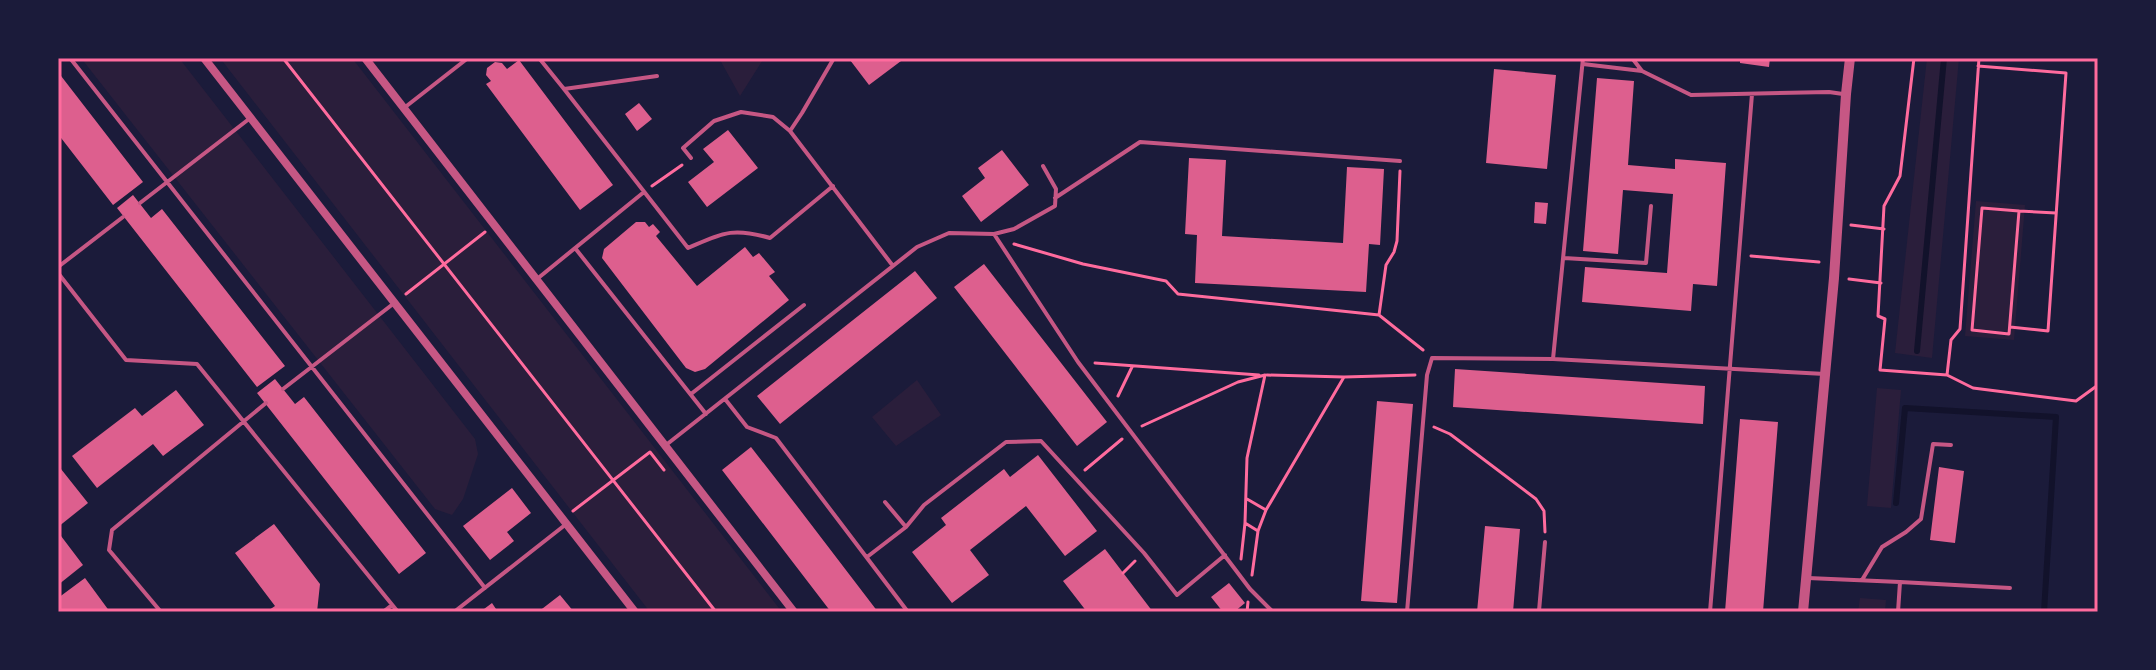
<svg xmlns="http://www.w3.org/2000/svg" width="2156" height="670" viewBox="0 0 2156 670" font-family="Rubik,sans-serif">
	<style>
		.green { fill: #2a1e3b }
		.lines { fill: none; stroke-linecap: round; stroke-linejoin: round }
		.stream { stroke: #12122b; stroke-width: 6 }
		.building { fill: #dd5f8e }
		.path { stroke: #ff6b9d; stroke-width: 3 }
		.service { stroke: #c65784; stroke-width: 4 }
		.minor { stroke: #c65784; stroke-width: 8 }
		.tertiary { stroke: #c65784; stroke-width: 10 }
		.neatline { fill: none; stroke: #ff6b9d; stroke-width: 3 }
	</style>
	<rect width="100%" height="100%" fill="#1b1b3a"/>
	<path class="green" d="M81,58H179L475,439L478,454L463,499L452,515L435,509Z
		M220,58H352L782,612H650Z
		M719,58H764L740,96Z
		M1927,58H1959L1932,358L1895,353Z
		M1976,201L2025,205L2014,340L1965,336Z
		M917,380L941,415L896,446L872,417Z
		M1877,388L1901,390L1891,508L1867,506Z
		M1860,598L1886,600L1885,612H1858Z"/>
	<g class="lines">
		<path class="stream" d="M1917,351L1944,58
			M1896,503L1905,408L2056,417L2044,612"/>
	</g>
	<path class="building" d="M852,58H905L869,85L850,60Z
		M1740,58H1770L1769,67L1740,63Z
		M519,60L613,185L580,210L486,84L491,81L486,75L487,68L495,62L502,63L507,69Z
		M1494,69L1556,75L1547,169L1486,163Z
		M58,72L143,182L113,205L58,134Z
		M1597,78L1634,81L1628,165L1675,169V159L1726,163L1717,286L1693,284L1691,311L1582,302L1585,267L1667,273L1673,194L1623,190L1618,254L1583,251Z
		M639,103L652,119L637,131L625,114Z
		M728,130L758,168L707,207L688,182L714,162L703,149Z
		M1002,150L1029,185L981,222L962,196L985,178L978,168Z
		M1189,158L1226,160L1222,236L1343,243L1347,167L1384,169L1380,245L1369,244L1366,292L1195,283L1197,235L1185,234Z
		M133,195L151,218L162,209L285,366L257,387L117,208Z
		M1535,202L1548,203L1546,224L1534,223Z
		M636,222H645L649,227L653,224L660,232L656,236L697,286L745,247L753,257L759,253L775,272L769,276L789,300L705,369L695,372L686,368L602,258L604,249Z
		M984,264L1107,422L1077,446L954,287Z
		M915,271L937,298L780,424L757,396Z
		M1455,369L1705,386L1703,424L1453,407Z
		M275,379L295,404L304,397L426,553L399,574L257,393Z
		M176,390L204,425L163,456L153,444L97,488L72,456L135,408L142,416Z
		M1377,401L1413,404L1397,603L1361,601Z
		M1740,419L1778,422L1763,612H1725Z
		M751,447L797,506L878,612H831L722,470Z
		M1038,455L1097,531L1065,556L1026,506L970,550L989,575L952,603L912,552L946,525L941,518L1004,469L1010,477Z
		M1939,467L1964,471L1955,543L1930,540Z
		M61,469L88,503L58,527V471Z
		M512,488L531,513L507,532L514,541L490,560L463,526Z
		M274,524L320,584L317,612H266L275,606L235,553Z
		M1485,526L1520,529L1513,612H1477Z
		M58,532L83,565L58,585Z
		M1105,549L1153,612H1087L1063,581Z
		M85,578L110,612H60L58,598Z
		M1229,583L1245,603L1234,612H1223L1211,597Z
		M560,595L574,612H538Z
		M492,603L498,612H480Z"/>
	<g class="lines">
		<path class="path" d="M283,58L716,612
			M1914,58L1900,176L1884,206L1878,316L1885,319L1880,370L1947,375L1951,340L1960,329L1979,58
			M1978,66L2066,73L2048,331L2010,327
			M652,186L682,165
			M1982,208L2019,211L2009,334L1972,330Z
			M2019,211L2056,213
			M1851,225L1884,229
			M1014,244L1083,264L1166,281L1178,294L1379,315L1423,350
			M1751,256L1819,262
			M1849,279L1881,283
			M406,294L485,232
			M1379,315L1386,265L1394,252L1397,241L1400,171
			M1095,363L1259,375
			M1267,375L1344,377L1415,375
			M1947,375L1973,388L2076,401L2098,385
			M1118,396L1132,367
			M1142,426L1238,382L1265,375L1247,458L1245,523L1241,559
			M1434,427L1450,434L1536,499L1544,511L1545,532
			M1085,470L1122,439
			M1247,499L1266,510
			M573,511L650,452L664,470
			M1245,523L1258,531
			M1123,573L1135,561
			M1252,575L1258,531L1266,510L1344,377
			M1247,612L1248,602"/>
		<path class="service" d="M70,58L485,588
			M539,58L564,89L657,76
			M834,58L802,113L790,131L893,266
			M1632,58L1642,71
			M1583,64L1642,71L1691,95L1829,92L1843,94
			M564,89L688,248C723,233 732,227 770,238L833,186
			M404,108L468,58
			M691,158L683,148L714,121L741,112L773,117L790,131
			M1055,198L1140,142L1400,161
			M140,203L249,119
			M994,234L1014,229L1055,206L1056,189L1043,166
			M575,248L706,414
			M1564,258L1646,263L1651,206
			M58,267L123,217
			M58,273L126,360L197,364L398,612
			M537,279L644,192
			M1553,359L1583,58
			M283,389L393,304
			M691,394L804,305
			M725,399L747,427L776,438L908,612
			M666,445L917,247L949,233L994,234L1078,362L1250,589L1273,612
			M885,502L906,527
			M867,557L906,527L924,505L1006,442L1041,441L1144,553L1177,595L1225,555
			M1808,578L1900,582L1898,612
			M1862,580L1882,547L1906,532L1921,519L1933,444L1951,445
			M1900,582L2010,588
			M1539,611L1545,542
			M1540,611L1555,612
			M161,612L109,550L112,530L266,403
			M383,612L392,605
			M454,612L565,525
			M1407,612L1427,375L1432,358L1553,359L1825,374
			M1710,612L1752,94"/>
		<path class="minor" d="M204,58L635,612
			M365,58L794,612"/>
		<path class="tertiary" d="M1803,612L1834,278L1846,94L1850,58"/>
	</g>
	<rect width="2156" height="670" fill="none" stroke="#1b1b3a" stroke-width="120"/>
	<rect x="60" y="60" width="2036" height="550" class="neatline"/>
</svg>
